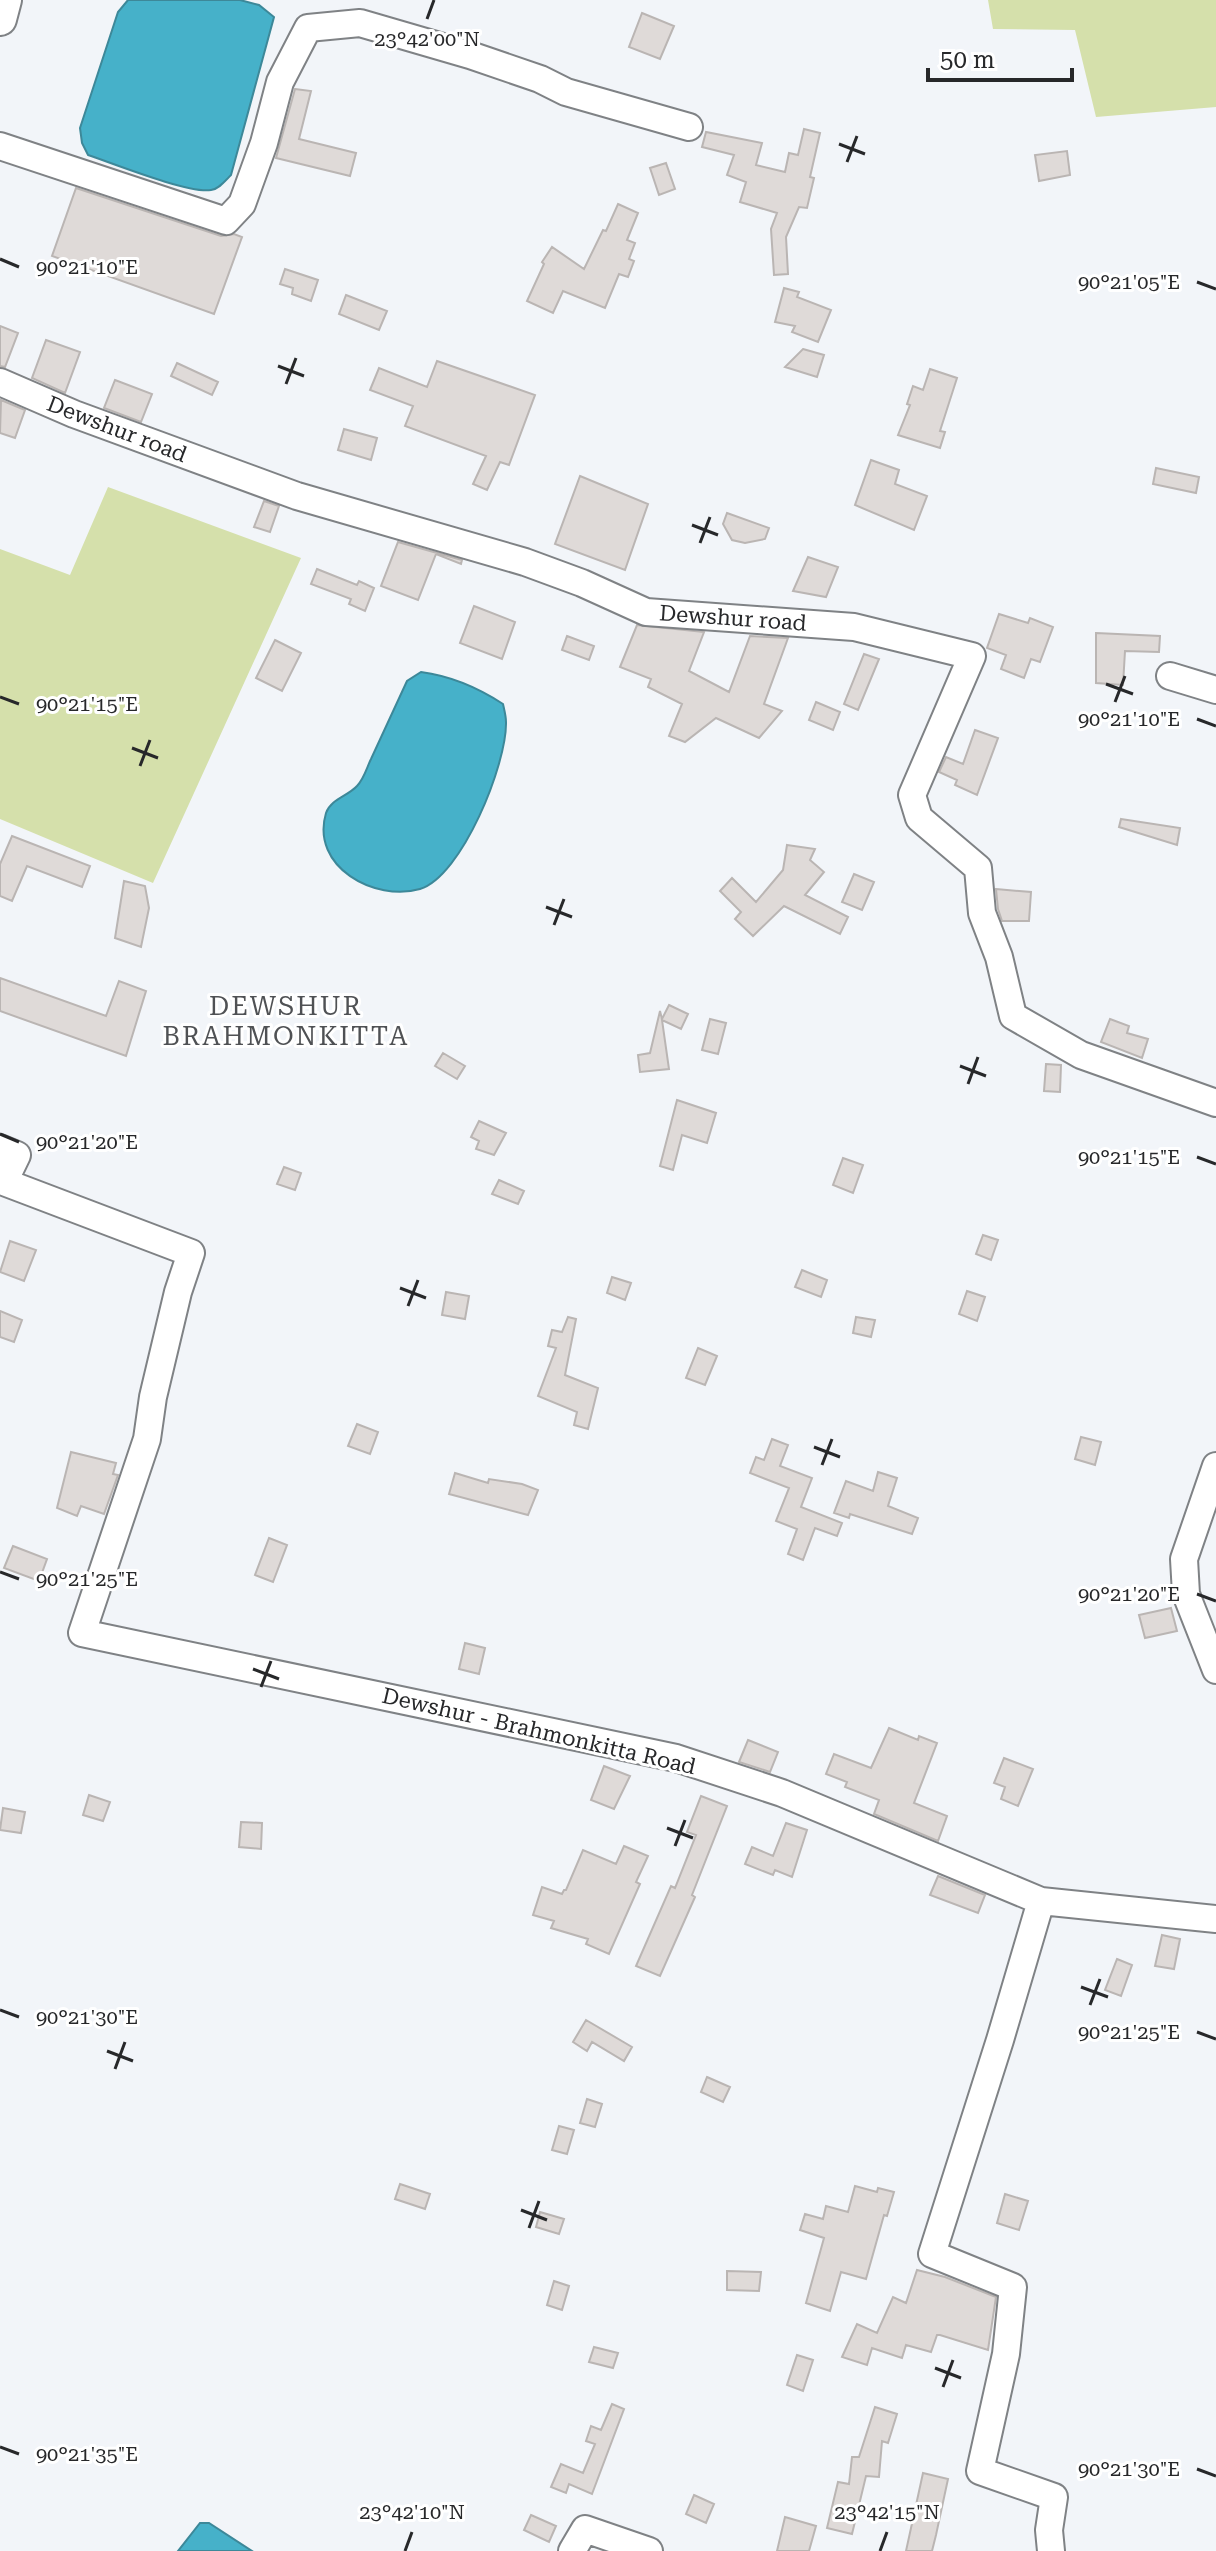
<svg xmlns="http://www.w3.org/2000/svg" width="1216" height="2551" viewBox="0 0 1216 2551" font-family="'Roboto Serif',serif">
	<style>
		.green { fill: #d5e0ab }
		.water { fill: #46b1c9; stroke: #3d8899; stroke-width: 2 }
		.building { fill: #dfdad8; stroke: #bab5b3; stroke-width: 2 }
		.lines { fill: none; stroke-linecap: round; stroke-linejoin: round }
		.minor-casing { stroke: #7f8285; stroke-width: 30 }
		.major-casing { stroke: #7f8285; stroke-width: 36 }
		.minor { stroke: #fff; stroke-width: 26 }
		.major { stroke: #fff; stroke-width: 32 }
		.ticks { fill: none; stroke: #27282a; stroke-width: 3 }
		.labels { text-anchor: middle; dominant-baseline: central; stroke-width: 6; stroke-linejoin: round; paint-order: stroke }
		.street-label { font-size: 22px; fill: #27282a; stroke: #fff }
		.quarter-label { font-size: 26px; letter-spacing: 2px; fill: #4f5154; stroke: #fff }
		.ticks-label { font-size: 20px; text-anchor: middle; fill: #27282a; stroke: #fff; stroke-width: 6; stroke-linejoin: round; paint-order: stroke }
	</style>
	<rect width="100%" height="100%" fill="#f2f5f9"/>
	<path class="green" d="M988,0H1216V107L1096,117L1075,30L993,29Z
		M108,487L301,558L153,883L0,819V549L70,575Z"/>
	<path class="water" d="M128,0H240L259,5L274,17L231,175C225,181 219,189 211,190C189,194 112,163 88,155L82,143L80,128L118,12Z
		M421,672C451,676 477,687 503,704C504,709 506,716 506,722C507,764 462,876 420,889C375,902 310,867 326,813C331,799 348,796 357,786C364,779 367,767 371,759C383,733 395,707 407,681Z
		M200,2523H209L252,2551H178Z"/>
	<path class="building" d="M642,13L674,26L660,59L629,47Z
		M295,89L311,91L299,139L356,153L350,176L276,158Z
		M804,129L820,133L810,177L814,178L807,208L799,207L786,237L788,274L774,275L771,229L777,213L740,202L746,182L727,175L734,155L702,147L706,132L762,143L756,165L785,172L789,153L798,155Z
		M1067,151L1070,175L1039,181L1035,155Z
		M666,163L675,189L659,195L650,168Z
		M76,188L221,236L234,234L242,237L214,314L52,256Z
		M618,204L638,213L627,240L635,243L629,259L634,261L628,277L619,274L605,308L563,291L553,313L527,301L544,264L542,262L552,247L584,269L603,230L606,231Z
		M285,269L318,280L311,301L292,294L293,288L280,284Z
		M784,288L799,292L797,297L831,310L818,342L792,332L795,326L775,322Z
		M346,295L387,311L379,330L339,314Z
		M0,326L18,333L5,367L0,366Z
		M46,340L80,352L65,393L32,378Z
		M803,349L824,355L817,377L785,367Z
		M437,361L535,395L509,465L500,462L487,490L473,484L486,456L405,426L413,406L370,390L379,368L427,387Z
		M177,363L218,382L212,395L171,376Z
		M930,369L957,378L940,431L945,432L940,448L898,435L910,405L907,404L913,386L923,390Z
		M115,380L152,394L141,422L104,408Z
		M1,400L25,410L15,438L0,433Z
		M344,429L377,438L371,460L338,450Z
		M871,460L899,470L895,484L927,496L914,530L855,505Z
		M1156,468L1199,477L1196,493L1153,484Z
		M580,476L648,504L625,570L555,544Z
		M264,501L279,506L270,532L254,527Z
		M727,513L769,528L765,539L745,543L732,540L723,524Z
		M398,542L462,560L461,564L436,554L418,600L381,586Z
		M808,557L838,567L826,597L793,591Z
		M317,569L357,585L359,581L374,588L365,611L349,604L351,599L311,584Z
		M474,606L515,622L502,659L460,643Z
		M999,614L1028,623L1030,618L1053,627L1040,662L1031,659L1024,678L1001,669L1006,655L987,648Z
		M637,625L704,632L689,671L729,692L750,636L788,638L764,704L782,711L759,738L716,718L685,742L669,736L682,704L648,687L651,679L620,667Z
		M1096,633L1160,636L1159,652L1125,651L1123,685L1096,683Z
		M567,636L594,646L589,660L562,650Z
		M275,640L301,653L282,691L256,678Z
		M864,654L879,659L858,710L844,704Z
		M816,702L840,712L833,730L809,720Z
		M975,730L998,738L977,795L955,785L957,780L939,772L946,757L963,764Z
		M1121,819L1180,828L1177,845L1119,827Z
		M12,836L90,866L82,887L27,866L12,901L0,896V864Z
		M787,845L815,849L810,860L824,872L805,895L848,917L840,934L784,906L753,936L735,919L741,912L720,891L732,878L756,902L783,870Z
		M854,874L874,882L862,910L842,902Z
		M124,881L145,886L149,908L141,947L115,938Z
		M996,889L1031,892L1029,921H1002L998,909Z
		M0,978L106,1016L119,981L146,991L126,1056L0,1011Z
		M669,1005L688,1014L681,1029L662,1020L669,1069L640,1072L638,1055L650,1053L660,1011L662,1019Z
		M710,1019L726,1023L718,1054L702,1050Z
		M1110,1019L1129,1026L1127,1033L1148,1039L1142,1058L1101,1042Z
		M443,1053L465,1066L457,1079L435,1066Z
		M1046,1064L1061,1065L1060,1092L1044,1091Z
		M677,1100L716,1113L707,1143L682,1135L673,1170L660,1166Z
		M479,1121L506,1133L494,1155L476,1149L479,1141L471,1137Z
		M843,1158L863,1165L853,1193L833,1185Z
		M284,1167L301,1173L295,1190L277,1184Z
		M499,1180L524,1191L518,1204L492,1194Z
		M983,1235L998,1240L991,1260L976,1254Z
		M10,1241L36,1250L24,1281L0,1272Z
		M802,1270L827,1280L821,1297L795,1287Z
		M612,1277L631,1283L625,1300L607,1293Z
		M967,1291L985,1297L977,1321L959,1314Z
		M446,1292L469,1296L465,1319L442,1315Z
		M0,1311L22,1320L14,1342L0,1337Z
		M568,1317L576,1319L565,1375L598,1388L588,1429L574,1425L577,1412L538,1396L556,1348L548,1346L552,1330L562,1332Z
		M856,1317L875,1320L871,1337L853,1333Z
		M698,1348L717,1356L705,1385L686,1378Z
		M357,1424L378,1432L370,1454L348,1446Z
		M1081,1437L1101,1442L1095,1465L1075,1459Z
		M772,1439L788,1445L780,1466L812,1478L801,1507L842,1523L837,1536L815,1528L803,1560L788,1554L797,1529L776,1521L789,1488L750,1473L756,1457L764,1460Z
		M71,1452L116,1463L113,1474L118,1475L104,1514L81,1506L77,1516L57,1508Z
		M878,1472L897,1478L888,1506L918,1518L912,1534L850,1514L849,1518L834,1513L846,1481L873,1491Z
		M455,1473L488,1483L489,1479L522,1484L538,1490L528,1515L449,1494Z
		M269,1538L287,1545L273,1582L255,1575Z
		M13,1546L47,1559L39,1581L4,1568Z
		M1171,1608L1177,1631L1145,1638L1139,1615Z
		M465,1643L485,1648L479,1674L459,1669Z
		M889,1728L918,1740L919,1736L937,1743L914,1803L947,1816L938,1841L874,1814L879,1800L845,1787L847,1782L826,1774L834,1754L871,1768Z
		M748,1740L778,1752L770,1772L739,1762Z
		M1004,1758L1033,1769L1018,1806L1001,1799L1005,1787L994,1783Z
		M604,1766L630,1776L614,1809L591,1800Z
		M89,1795L110,1802L103,1821L83,1815Z
		M701,1796L727,1806L692,1895L695,1897L660,1976L636,1966L671,1886L675,1888L696,1835L687,1832Z
		M3,1808L25,1812L21,1833L0,1830Z
		M241,1822L262,1823L261,1849L239,1847Z
		M786,1823L807,1830L792,1877L775,1870L773,1875L745,1864L752,1847L773,1856Z
		M624,1846L648,1856L636,1882L640,1884L609,1954L586,1944L588,1939L551,1928L554,1921L533,1915L542,1887L562,1894L564,1890H566L583,1850L616,1864Z
		M938,1876L985,1895L978,1913L930,1895Z
		M1162,1935L1180,1939L1174,1969L1155,1966Z
		M1117,1959L1132,1965L1121,1996L1105,1990Z
		M586,2020L632,2047L624,2061L592,2042L587,2051L573,2042Z
		M707,2077L730,2087L723,2102L701,2092Z
		M587,2099L602,2104L595,2127L580,2123Z
		M559,2126L574,2130L567,2154L552,2150Z
		M400,2184L430,2194L425,2209L395,2199Z
		M855,2186L877,2192L878,2188L894,2192L887,2216L884,2215L866,2279L841,2272L830,2311L806,2303L824,2238L800,2230L805,2214L823,2219L826,2206L848,2212Z
		M1005,2194L1028,2201L1019,2230L997,2223Z
		M540,2212L564,2219L559,2234L536,2227Z
		M917,2270L945,2277L996,2297L988,2350L940,2335H937L931,2352L906,2345L902,2358L872,2348L867,2365L842,2357L857,2324L877,2333L893,2297L906,2303Z
		M727,2271L761,2272L759,2291L727,2290Z
		M554,2281L569,2286L562,2310L547,2305Z
		M594,2347L618,2353L613,2368L589,2362Z
		M797,2355L813,2360L803,2391L787,2385Z
		M612,2404L624,2409L592,2494L569,2484L566,2493L551,2487L561,2464L583,2473L595,2444L586,2441L591,2426L601,2430Z
		M875,2407L897,2414L888,2443L882,2441L879,2477L866,2476L852,2534L827,2528L838,2482L849,2484L852,2457H859Z
		M923,2473L948,2479L936,2535L932,2551H906Z
		M694,2495L714,2504L706,2523L686,2514Z
		M531,2515L556,2526L549,2542L524,2530Z
		M785,2517L816,2526L809,2551H777Z"/>
	<g class="lines">
		<defs>
			<path id="minor" d="M0,146L226,221L242,204L264,143L280,82L308,28L360,23L470,55L540,79L566,92L689,127
				M0,382L74,414L297,496L525,562L582,583L646,612L854,627L972,656L912,795L919,818L978,868L982,913L999,957L1013,1016L1081,1055L1216,1103
				M1170,676L1216,690
				M0,1148L17,1155L4,1182L191,1253L178,1292L153,1397L147,1439L82,1633L676,1758L782,1793L1041,1901L1216,1919
				M1216,1466L1184,1559L1186,1594L1216,1670
				M1041,1901L1000,2040L932,2254L1013,2287L1006,2354L980,2471L1054,2497L1049,2530L1051,2551
				M572,2551L585,2529L649,2551"/>
			<path id="major" d="M0,19L5,0"/>
		</defs>
		<use href="#minor" class="minor-casing"/>
		<use href="#major" class="major-casing"/>
		<use href="#minor" class="minor"/>
		<use href="#major" class="major"/>
	</g>
	<path class="ticks" d="M427,19L434,0M839,144L865,154M847,162L857,136M0,259L19,267M1197,282L1216,289M278,366L304,376M286,384L296,358M692,525L718,535M700,543L710,517M1106,684L1133,694M0,697L19,704M1115,702L1125,676M1197,719L1216,726M132,748L158,758M140,766L150,740M546,907L572,917M554,925L564,899M960,1066L986,1076M968,1084L978,1057M0,1134L19,1142M1197,1157L1216,1164M400,1288L426,1298M408,1306L418,1280M814,1447L840,1457M822,1465L832,1439M0,1572L19,1579M1197,1594L1216,1601M253,1669L279,1679M261,1687L271,1661M667,1828L693,1838M675,1846L685,1820M1081,1987L1108,1997M1090,2005L1100,1979M0,2010L19,2017M1197,2032L1216,2039M107,2051L133,2061M115,2069L125,2042M521,2210L547,2220M529,2228L539,2201M935,2368L961,2378M943,2387L953,2360M0,2447L19,2454M1197,2469L1216,2476M405,2551L412,2532M880,2551L887,2532"/>
	<g class="labels">
		<g class="street-label">
			<text transform="translate(117 429) rotate(21)">Dewshur road</text>
			<text transform="translate(733 618) rotate(4)">Dewshur road</text>
			<text transform="translate(539 1731) rotate(13)">Dewshur - Brahmonkitta Road</text>
		</g>
		<g class="quarter-label">
			<text x="286" y="1006">DEWSHUR<tspan x="286" dy="30">BRAHMONKITTA</tspan></text>
		</g>
	</g>
	<g class="ticks-label">
		<text x="427" y="46">23°42'00"N</text>
		<text x="87" y="274">90°21'10"E</text>
		<text x="1129" y="289">90°21'05"E</text>
		<text x="87" y="711">90°21'15"E</text>
		<text x="1129" y="726">90°21'10"E</text>
		<text x="87" y="1149">90°21'20"E</text>
		<text x="1129" y="1164">90°21'15"E</text>
		<text x="87" y="1586">90°21'25"E</text>
		<text x="1129" y="1601">90°21'20"E</text>
		<text x="87" y="2024">90°21'30"E</text>
		<text x="1129" y="2039">90°21'25"E</text>
		<text x="87" y="2461">90°21'35"E</text>
		<text x="1129" y="2476">90°21'30"E</text>
		<text x="412" y="2519">23°42'10"N</text>
		<text x="887" y="2519">23°42'15"N</text>
	</g>
	<path d="M928 68v12h144v-12" fill="none" stroke="#27282a" stroke-width="4"/>
	<text x="940" y="68" font-size="24" fill="#27282a" stroke="#ffffff" stroke-width="6" paint-order="stroke">50 m</text>
</svg>
